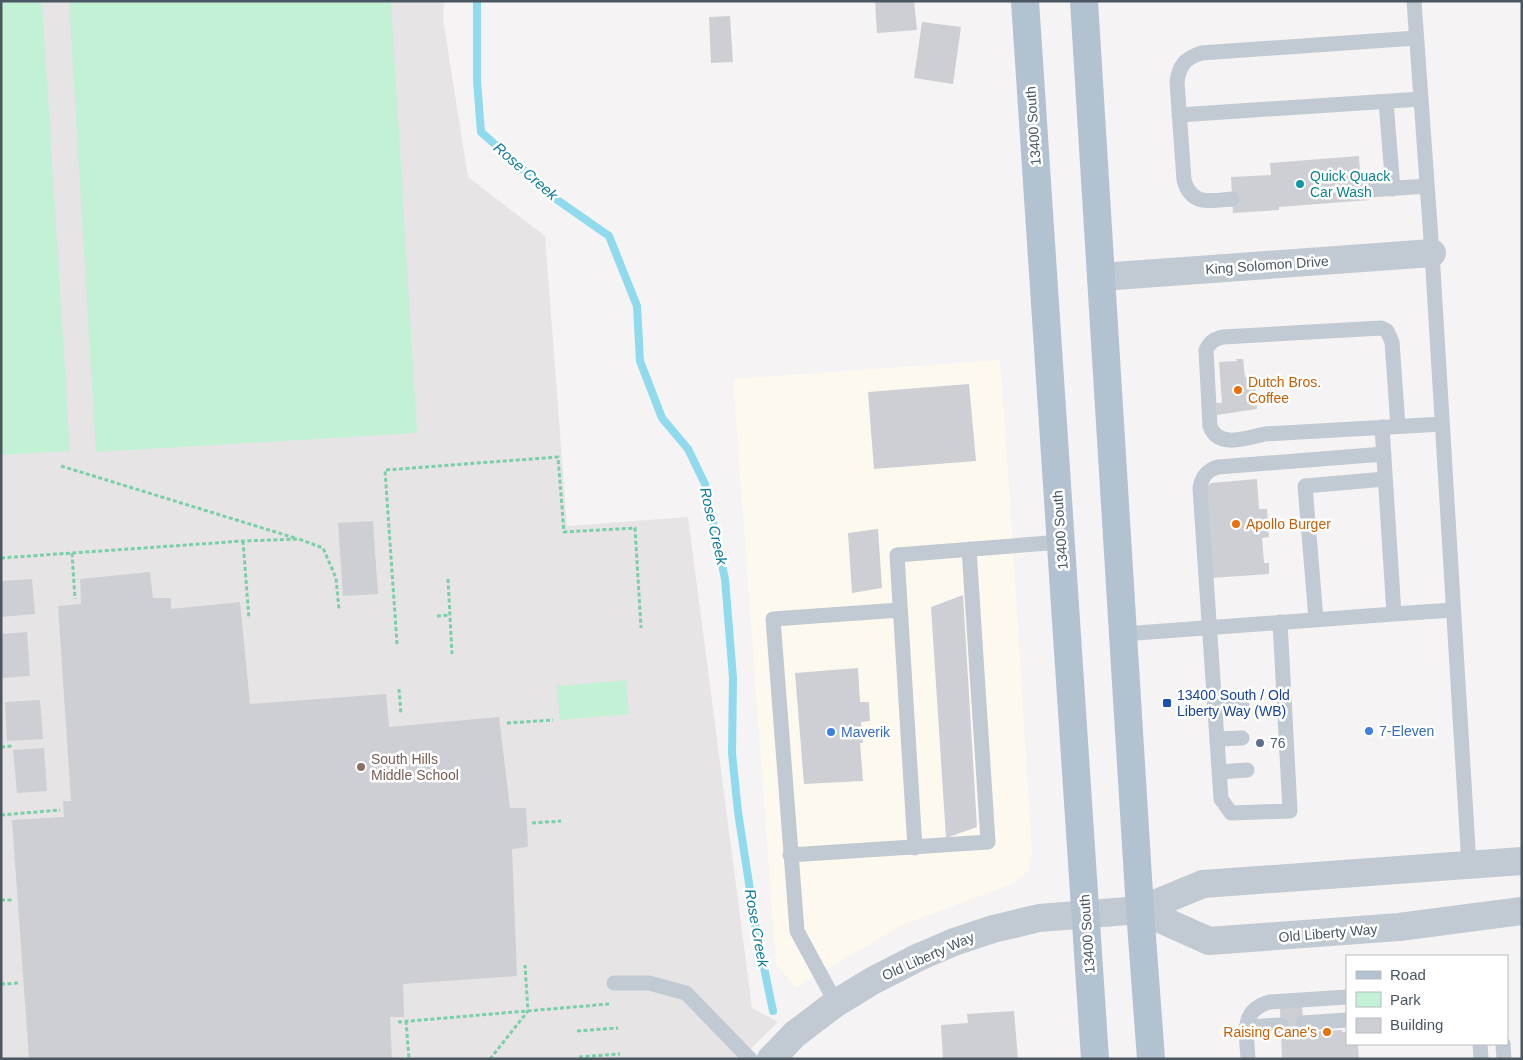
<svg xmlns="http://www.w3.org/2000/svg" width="1523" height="1060" viewBox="0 0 1523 1060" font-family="Arial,sans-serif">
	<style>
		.commercial { fill: #fdf9ef }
		.education { fill: #e6e4e5 }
		.green { fill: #c3f1d5 }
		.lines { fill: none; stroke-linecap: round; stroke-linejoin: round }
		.stream { stroke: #90daee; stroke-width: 8 }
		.building { fill: #cdcfd5 }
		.path { stroke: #7ad0a6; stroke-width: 3; stroke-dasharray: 4 2.5; stroke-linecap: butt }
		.service { stroke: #c1cad2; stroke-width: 15 }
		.minor { stroke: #c1cad2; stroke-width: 28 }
		.tertiary { stroke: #c1cad2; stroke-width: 28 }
		.primary { stroke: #b3c2d1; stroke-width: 28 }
		.culture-dot { fill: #0f9aa8; stroke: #fff; stroke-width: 2 }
		.food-dot { fill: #e8710a; stroke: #fff; stroke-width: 2 }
		.transit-dot { fill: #1a4fb4; stroke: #fff; stroke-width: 2 }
		.shop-dot { fill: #3f7fe0; stroke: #fff; stroke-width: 2 }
		.service-dot { fill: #5c6f8a; stroke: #fff; stroke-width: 2 }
		.education-dot { fill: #8d6e63; stroke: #fff; stroke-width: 2 }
		.labels { text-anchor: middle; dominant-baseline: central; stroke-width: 5; stroke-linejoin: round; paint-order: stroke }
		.street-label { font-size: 14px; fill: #4a5661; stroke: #fff }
		.culture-label { font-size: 14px; fill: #0d838f; stroke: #fff; text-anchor: start }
		.food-label { font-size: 14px; fill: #c56008; stroke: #fff; text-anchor: start }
		.transit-label { font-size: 14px; fill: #164399; stroke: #fff; text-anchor: start }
		.shop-label { font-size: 14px; fill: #366cbe; stroke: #fff; text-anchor: start }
		.service-label { font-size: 14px; fill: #4e5e75; stroke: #fff; text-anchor: start }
		.education-label { font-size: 14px; fill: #785e54; stroke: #fff; text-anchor: start }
		.water-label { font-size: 15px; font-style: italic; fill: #0c7c9b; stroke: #fff }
	</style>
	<rect width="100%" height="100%" fill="#f5f3f3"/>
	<path class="commercial" d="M1000,360L1010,499L1032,852L1028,871L1012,884L902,925L796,988L776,965L733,379Z"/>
	<path class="education" d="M1,1H444L443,19L468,177L545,236L567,526L688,517L752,1008L778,1022L740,1059H1Z"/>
	<path class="green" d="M1,1H42L70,451L1,455Z
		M69,1H391L417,433L96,452Z
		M626,680L629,714L560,720L557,686Z"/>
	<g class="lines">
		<path class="stream" d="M477,1V81L481,132L556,199L609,236L637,306L640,361L662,418L688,449L705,484L725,579L733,678L732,753L738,812L756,929L773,1011"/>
	</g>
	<path class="building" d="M875,1H914L917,30L877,33Z
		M730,16L733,62L711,63L709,17Z
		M922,22L961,27L953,84L914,78Z
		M1359,156L1360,172L1368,171L1370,200L1279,207V210L1233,213L1231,177L1271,175L1270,163Z
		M1236,359H1243L1245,377L1255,376L1257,409L1217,415L1216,403H1222L1219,362L1237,361Z
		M969,384L976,461L874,469L868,392Z
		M1257,479L1259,509H1267L1269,537L1262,538L1264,563H1269V574L1211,578L1206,488L1211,483Z
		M373,521L378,594L343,596L338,523Z
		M878,529L882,588L852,593L848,533Z
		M150,572L153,598H171V609L240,602L250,704L386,694L389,727L499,717L510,808H526L528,847L512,849L517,976L403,984L404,1017H390L392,1059H29L12,820L64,817L63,801H71L58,606L81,604L80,579Z
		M32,579L35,614L1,617V581Z
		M963,595L977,827L946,838L931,607Z
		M27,632L30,676L1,678V634Z
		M858,668L860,702H869L870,721L861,722L863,743H860L863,781L804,784L795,673Z
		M40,700L43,739L7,741L5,702Z
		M44,748L47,791L17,793L13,750Z
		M1302,1006L1304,1032L1342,1030V1032H1347V1044H1358L1359,1059H1282L1280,1007Z
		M1014,1011L1018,1059H943L941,1025L968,1023L967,1014Z"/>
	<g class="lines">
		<path class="path" d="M61,466L295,538
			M243,541L249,619
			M72,553L75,599
			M1,558L243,541L299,539L323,548L336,578L339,610
			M448,579L452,654
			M437,616L450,615
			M397,644L385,470L558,457L564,532L635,528L641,628
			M399,689L401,714
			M507,723L553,720
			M1,747L12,746
			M1,815L60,810
			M532,823L561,821
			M1,900H12
			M1,984L19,983
			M406,1021L409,1059
			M398,1022L609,1004
			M577,1031L618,1028
			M579,1057L620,1054
			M490,1059L528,1011L525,965"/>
		<path class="service" d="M1414,1L1432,253L1469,865
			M1386,102L1393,189
			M1179,115L1421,99
			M1369,190L1427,186
			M1232,199C1210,201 1191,206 1184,180L1177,82C1179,65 1186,58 1201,53L1416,38
			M1398,426L1392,342L1387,331L1381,328L1223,337C1214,339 1210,342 1206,350L1210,426C1218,449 1247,438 1265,434L1442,424
			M1382,427L1394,614L1453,610
			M1316,619L1305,486L1385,479
			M1280,622L1290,811L1231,813L1221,799L1200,488C1202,476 1207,470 1218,467L1384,454
			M1123,634L1394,614
			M1215,708L1242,706
			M1217,739L1242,738
			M1219,772L1247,770
			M915,848L897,555L1061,542
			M790,855L988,842L969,549
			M614,983H649L686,993L750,1059
			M836,1003L797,931L773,619L900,610
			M1303,1023L1347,1020
			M1246,1027L1281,1025
			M1480,1044L1481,1059
			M1503,1044L1504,1059
			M1248,1059C1247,1034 1239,1010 1270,1002L1347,997"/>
		<path class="minor" d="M1101,277L1432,253"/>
		<path class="tertiary" d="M1140,910L1209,941L1399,927L1522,911
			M771,1059L795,1034L836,1003L874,980L919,957L954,942L993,929L1039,918L1140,910L1203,884L1522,861"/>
		<path class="primary" d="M1025,1L1095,1059
			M1084,1L1140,910L1151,1059"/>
	</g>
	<circle class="culture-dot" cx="1300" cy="184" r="5"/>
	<g class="food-dot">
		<circle cx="1238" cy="390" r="5"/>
		<circle cx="1236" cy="524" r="5"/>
		<circle cx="1327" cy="1032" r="5"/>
	</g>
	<rect class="transit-dot" x="1162" y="698" width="10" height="10" rx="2.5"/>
	<g class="shop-dot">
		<circle cx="1369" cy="731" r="5"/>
		<circle cx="831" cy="732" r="5"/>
	</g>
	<circle class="service-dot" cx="1260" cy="743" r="5"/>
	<circle class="education-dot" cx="361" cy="767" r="5"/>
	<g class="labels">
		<g class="street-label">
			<text transform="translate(1033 126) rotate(-94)">13400 South</text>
			<text transform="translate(1267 265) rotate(-4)">King Solomon Drive</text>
			<text transform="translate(1060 530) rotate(-94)">13400 South</text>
			<text transform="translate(1328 933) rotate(-5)">Old Liberty Way</text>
			<text transform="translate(1087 934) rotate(-94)">13400 South</text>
			<text transform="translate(928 956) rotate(-24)">Old Liberty Way</text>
		</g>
		<g class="culture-label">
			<text x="1310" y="176">Quick Quack<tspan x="1310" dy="16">Car Wash</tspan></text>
		</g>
		<g class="food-label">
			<text x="1248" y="382">Dutch Bros.<tspan x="1248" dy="16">Coffee</tspan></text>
			<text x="1246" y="524">Apollo Burger</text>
			<text x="1317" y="1032" text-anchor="end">Raising Cane's</text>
		</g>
		<g class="transit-label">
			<text x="1177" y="695">13400 South / Old<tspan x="1177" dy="16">Liberty Way (WB)</tspan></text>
		</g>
		<g class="shop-label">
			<text x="1379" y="731">7-Eleven</text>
			<text x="841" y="732">Maverik</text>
		</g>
		<g class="service-label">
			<text x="1270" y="743">76</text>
		</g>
		<g class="education-label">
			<text x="371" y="759">South Hills<tspan x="371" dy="16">Middle School</tspan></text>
		</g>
		<g class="water-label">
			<text transform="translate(526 171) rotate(41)">Rose Creek</text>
			<text transform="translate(714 526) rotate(77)">Rose Creek</text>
			<text transform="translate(757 928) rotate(80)">Rose Creek</text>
		</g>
	</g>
	<rect width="1523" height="1060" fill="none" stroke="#4a5661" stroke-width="5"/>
	<rect x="1346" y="955" width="162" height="90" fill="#ffffff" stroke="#b7bbc0"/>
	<rect x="1356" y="971" width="25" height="8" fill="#b3c2d1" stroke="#b7bbc0"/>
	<text x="1390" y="980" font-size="15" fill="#4a5661">Road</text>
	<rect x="1356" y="992" width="25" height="15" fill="#c3f1d5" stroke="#b7bbc0"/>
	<text x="1390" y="1005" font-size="15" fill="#4a5661">Park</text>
	<rect x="1356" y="1018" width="25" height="15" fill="#cdcfd5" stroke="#b7bbc0"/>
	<text x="1390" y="1030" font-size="15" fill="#4a5661">Building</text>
</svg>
